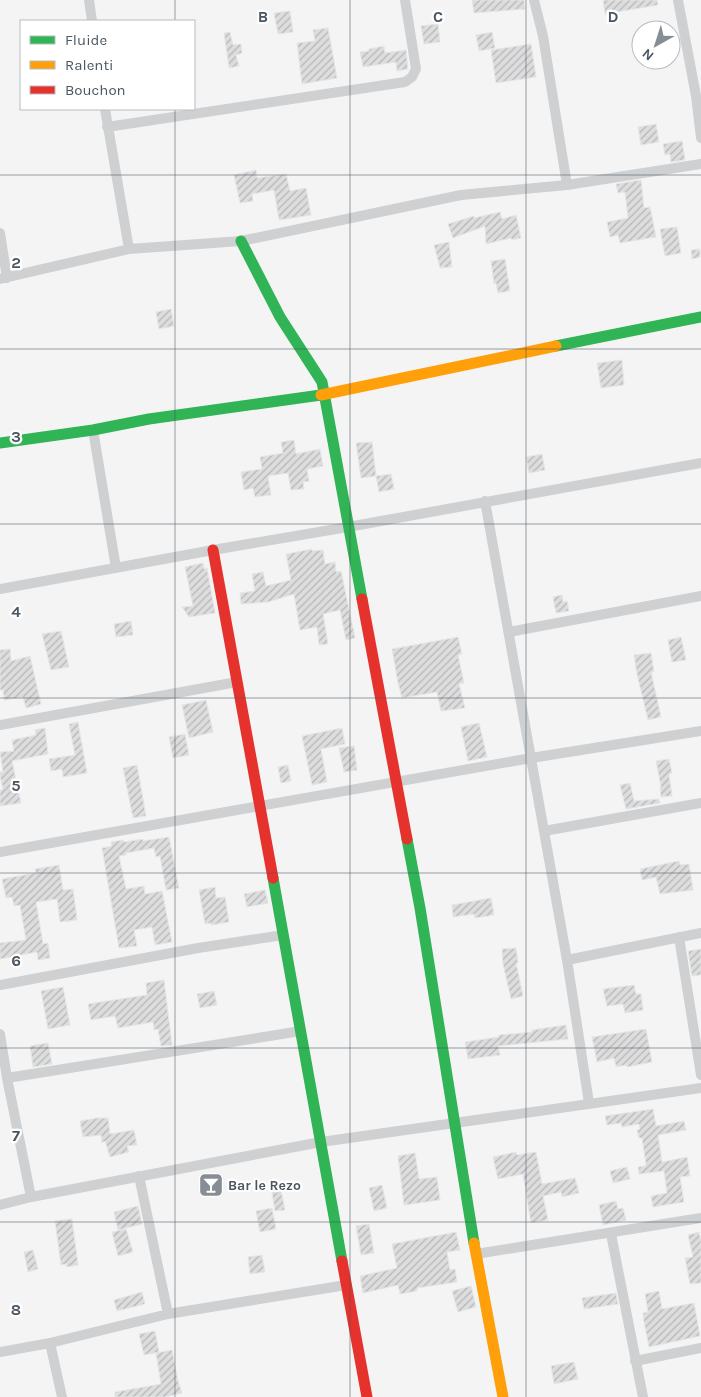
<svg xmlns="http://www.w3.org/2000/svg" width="701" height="1397" viewBox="0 0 701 1397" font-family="Karla,sans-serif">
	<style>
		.building { fill: url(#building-hatch); stroke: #e5e6e7 }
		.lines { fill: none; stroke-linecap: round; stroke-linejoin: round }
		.street { stroke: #ced0d2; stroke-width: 10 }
		.fast { stroke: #30b455; stroke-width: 11 }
		.slow { stroke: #ff9f0a; stroke-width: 11 }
		.jam { stroke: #e5322d; stroke-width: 11 }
		.grid { fill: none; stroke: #4a5661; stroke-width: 1; stroke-opacity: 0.55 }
		.labels { text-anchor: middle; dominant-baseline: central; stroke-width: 4.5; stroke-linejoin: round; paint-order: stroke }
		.poi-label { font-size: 14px; font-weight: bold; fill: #4a5661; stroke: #fff; text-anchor: start }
		.grid-label { font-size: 16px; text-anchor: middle; font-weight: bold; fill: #4a5661; stroke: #fff; stroke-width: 4.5; stroke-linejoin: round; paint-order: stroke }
	</style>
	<defs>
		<pattern id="building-hatch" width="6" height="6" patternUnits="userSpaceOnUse" patternTransform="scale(1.25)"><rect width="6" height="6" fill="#ddddde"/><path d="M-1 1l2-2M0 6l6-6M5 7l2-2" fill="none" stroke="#b5b6b7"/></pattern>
	</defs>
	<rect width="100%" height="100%" fill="#f4f4f4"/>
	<path class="building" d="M472,0H524L525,9L474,13Z
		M603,0H657L658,5L605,14Z
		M290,11L293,32L278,34L274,13Z
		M438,24L440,42L424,44L421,26Z
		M328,28L337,78L302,84L297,43L315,41L313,30Z
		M230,32L233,45L241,44L242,53L236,55L239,66L229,68L224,33Z
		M492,32L495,48L479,51L476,35Z
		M531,44L536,77L496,83L491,50Z
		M384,46L385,53L406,50L408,69L397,71L396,62L363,67L360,52L369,51V49Z
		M656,124L659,142L641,145L638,127Z
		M682,141L685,160L671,162L670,154L665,155L663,144Z
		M256,170L257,178L286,174L290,191L306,188L311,215L279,220L274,190L252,194L253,201L240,203L234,175Z
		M641,180L644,208L650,207L656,237L620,243L618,235L610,237L607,222L628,218L625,192L618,193L616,184Z
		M500,212L502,219L516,215L521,238L512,240L511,238L486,244L485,226L453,238L448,224L474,216V218Z
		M677,227L681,253L665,256L660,229Z
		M449,242L452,267L440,268L434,245Z
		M700,249V257L692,259L691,250Z
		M505,259L510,291L498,293L496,283L494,284L491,261Z
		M171,309L174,326L159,329L156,312Z
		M622,360L624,385L601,388L597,363Z
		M294,440L296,454L320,449L323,466L307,469L309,481L303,482L304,489L291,490L288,473L268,476L271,495L255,497L253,488L244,490L241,472L262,469L260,457L283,453L281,442Z
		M372,442L376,476L361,478L356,443Z
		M542,454L545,470L529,473L526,457Z
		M391,474L394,489L379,492L376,476Z
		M312,549V551L323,550L325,564L335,562L336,572L341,571L355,638L346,640L340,610L323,614L328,644L319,645L317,627L300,630L294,594L268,602L241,604L240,593L255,591L252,574L263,572L266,586L291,580L286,554Z
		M203,563L204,569L207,568L215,613L189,617L182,607L193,606L185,567Z
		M562,595L563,602L567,601L569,611L556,613L553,597Z
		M131,621L133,635L116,637L114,624Z
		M61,631L69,667L51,670L42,634Z
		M458,637L462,654L458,655L464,683L459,684L465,708L441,711L437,692L402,698L398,683L392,649Z
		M681,637L686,660L672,662L668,640Z
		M10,649L11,661L30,656L41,704L26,708L23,697L4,700L3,690H0V650Z
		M651,653L654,672H651L661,717L648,720L637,674L634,655Z
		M206,700L213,732L189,738L182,705Z
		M78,722L87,773L63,777L62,769L51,771L49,759L75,755L69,724Z
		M479,723L487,757L468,761L461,727Z
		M45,728L48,754L12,761L21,803L0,806V790L3,789L0,776V772H3L0,752L14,751L12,740L36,735L35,730Z
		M342,728L345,744L321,749L327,782L312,785L302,736Z
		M185,734L189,755L173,758L169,737Z
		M354,746L357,770L344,772L339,748Z
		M669,759L672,773L669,774L672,796L661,797L660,788L661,787L656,761Z
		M137,765L146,816L133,818L123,768Z
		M288,765L291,781L281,783L278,767Z
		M630,783L634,801L659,799L660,803L626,809L620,785Z
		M169,837L179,888L166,890L160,856L156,857L154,848L126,853V855L119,856L126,889L144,886L145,894L162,891L172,942L155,945L152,927L134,930L137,946L119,948L102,848L112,846L111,842L123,840L124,842L143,839V841Z
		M679,861L680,865L689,864L693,890L660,894L656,877L642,880L640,869Z
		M59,865L63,890L73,889L77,920L60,922L57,899L36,902L43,944L48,943L50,958L38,960L37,952L0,959V943L26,940L20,905L14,906L12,897L6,898L2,879L36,873L35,869Z
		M215,887L216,898L225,897L229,922L211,925V923L205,924L199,890Z
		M265,890L268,903L247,907L244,894Z
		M491,898L494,915L475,918L474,914L453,917L452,905Z
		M516,948L518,963H516L523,996L511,999L503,964L502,949Z
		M701,949V975L692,976L688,951Z
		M164,980L172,1045L161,1046L158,1029L154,1030L153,1022L118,1028L115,1016L91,1020L88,1004L147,995L146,983Z
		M634,985L636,994H641L643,1010L625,1013L623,1004L607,1006L603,989Z
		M63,987L70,1025L48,1029L41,991Z
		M214,991L217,1005L200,1008L197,994Z
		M566,1025L568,1039L498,1046L500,1055L468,1059L465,1042L499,1037V1035L532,1032V1030Z
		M646,1029L652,1062L627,1067L626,1065L616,1067L614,1058L597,1062L592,1037Z
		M48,1043L52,1064L33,1067L30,1046Z
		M653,1109L656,1126L684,1121L686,1130L658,1135L662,1162L687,1157L690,1176L680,1177L684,1202L653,1207L651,1196L667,1193L664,1171L639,1174L638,1167L645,1166L646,1164L642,1138H639L637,1130L640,1129L639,1124L622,1127L621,1123L607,1125L605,1116Z
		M97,1118H108L110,1134L134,1130L137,1145L127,1146L129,1152L110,1157L105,1141L102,1143L101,1135L83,1137L80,1121Z
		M516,1152L517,1155L536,1152L542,1184L575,1178L579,1193L562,1197L561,1192L543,1196L548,1220L531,1223L523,1174L498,1179L493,1157Z
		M415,1153L419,1179L437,1177L440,1200L404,1205L398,1156Z
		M627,1167L630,1179L613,1183L610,1171Z
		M280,1185L285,1210L275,1211L271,1187Z
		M382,1185L387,1208L374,1211L369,1188Z
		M616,1201L618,1209L623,1208L626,1220L603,1225L599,1205Z
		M138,1206L142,1224L118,1230L114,1212Z
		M272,1208L276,1229L260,1232L256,1211Z
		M72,1219L78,1265L67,1267L66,1264L61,1265L55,1221Z
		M369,1224L374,1253L361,1255L356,1226Z
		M126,1229L133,1252L118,1256L112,1232Z
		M456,1232L460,1250L447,1252L450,1270L455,1269L457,1282L417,1288V1291L400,1294L398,1285L363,1293L360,1276L397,1268L392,1244Z
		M699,1232L701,1240V1283L690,1284L685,1258L693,1257L688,1235Z
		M33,1250L38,1269L28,1272L24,1252Z
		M262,1255L265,1272L250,1274L248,1257Z
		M471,1286L476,1307L458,1312L452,1291Z
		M659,1291L662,1309L694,1303L700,1336L649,1347L644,1322L643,1313L648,1312L645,1294Z
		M142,1292L145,1304L117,1311L114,1300Z
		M616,1293L618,1304L584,1309L582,1298Z
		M155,1331L159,1352L144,1355L139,1334Z
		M172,1350L178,1381L182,1393L165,1397H115V1392L161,1384L156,1353Z
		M574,1362L578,1379L554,1384L551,1366Z"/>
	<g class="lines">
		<path class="street" d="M89,0L92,21
			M534,0L543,36L567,185
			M678,0L696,96L701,138
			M105,109L129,249
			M107,127L405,82L412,77L416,69L405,0
			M0,233L7,278
			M0,279L129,249L241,241L461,195L567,185L701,164
			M93,430L116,568
			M485,501L567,960L589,1103
			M0,589L213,550L348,527L701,463
			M509,632L701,596
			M0,725L237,682
			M544,831L701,803
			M0,852L531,758L701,731
			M679,937L701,1075
			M567,960L701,933
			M0,985L198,948L283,935
			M0,1034L7,1078L31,1197
			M7,1078L301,1031
			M139,1176L168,1314
			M0,1205L31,1197L321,1142L701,1088
			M611,1234L643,1397
			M476,1254L701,1218
			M50,1343L62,1397
			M0,1352L50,1343L168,1314L346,1285
			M635,1361L701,1348"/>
		<path class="fast" d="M241,241L280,317L322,382L362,599
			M556,346L701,317
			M0,443L93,430L149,419L321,395
			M407,839L420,908L474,1243
			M273,878L342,1261"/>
		<path class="slow" d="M321,395L556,346
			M474,1243L503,1397"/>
		<path class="jam" d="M213,550L273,878
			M362,599L407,839
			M342,1261L367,1397"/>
	</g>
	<path class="grid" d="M175,0V21M350,0V1397M526,0V1397M175,109V1397M0,175H701M0,349H701M0,524H701M0,698H701M0,873H701M0,1048H701M0,1222H701"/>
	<defs>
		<symbol id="bar-square" viewBox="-11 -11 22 22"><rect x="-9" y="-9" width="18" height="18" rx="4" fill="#868d94" stroke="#fff"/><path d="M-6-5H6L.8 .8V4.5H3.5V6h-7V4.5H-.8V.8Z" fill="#fff"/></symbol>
	</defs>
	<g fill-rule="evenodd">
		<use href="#bar-square" x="197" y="1171" width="28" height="28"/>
	</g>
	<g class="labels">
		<g class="poi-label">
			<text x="228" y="1185">Bar le Rezo</text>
		</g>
	</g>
	<g class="grid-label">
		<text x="263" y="22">B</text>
		<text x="438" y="22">C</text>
		<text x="613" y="22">D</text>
		<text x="16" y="268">2</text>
		<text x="16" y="442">3</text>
		<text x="16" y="617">4</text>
		<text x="16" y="791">5</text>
		<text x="16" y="966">6</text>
		<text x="16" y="1141">7</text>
		<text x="16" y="1315">8</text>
	</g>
	<rect x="20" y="20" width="175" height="90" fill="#ffffff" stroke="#b7bbc0"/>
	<rect x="30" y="36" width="25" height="8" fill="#30b455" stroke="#b7bbc0"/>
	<text x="65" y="45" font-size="15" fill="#4a5661">Fluide</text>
	<rect x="30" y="61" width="25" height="8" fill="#ff9f0a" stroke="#b7bbc0"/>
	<text x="65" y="70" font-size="15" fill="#4a5661">Ralenti</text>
	<rect x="30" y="86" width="25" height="8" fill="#e5322d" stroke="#b7bbc0"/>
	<text x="65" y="95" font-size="15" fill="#4a5661">Bouchon</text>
	<g transform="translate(656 45) rotate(219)"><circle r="24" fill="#ffffff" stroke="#b7bbc0"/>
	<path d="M0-4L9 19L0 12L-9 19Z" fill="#868d94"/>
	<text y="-8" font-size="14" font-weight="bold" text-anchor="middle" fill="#4a5661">N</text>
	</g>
</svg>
